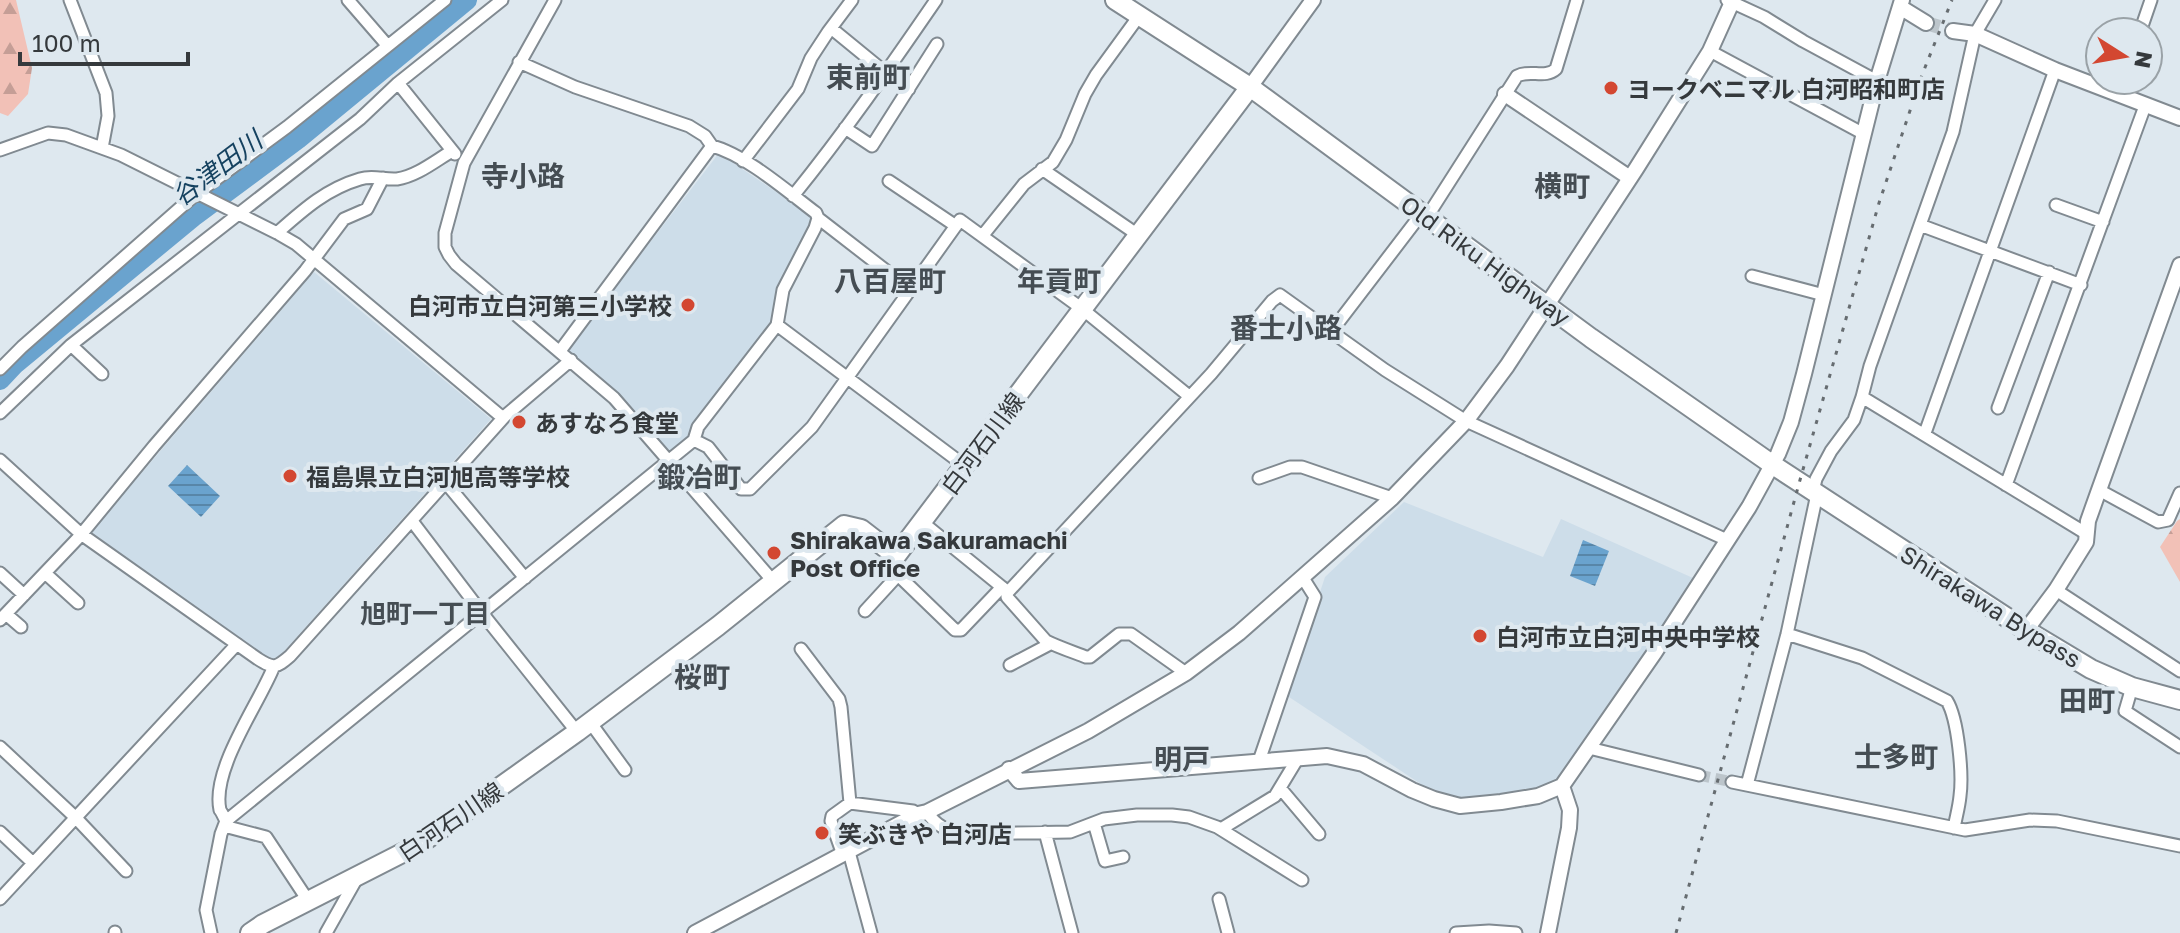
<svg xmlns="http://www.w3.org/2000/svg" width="2180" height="933" viewBox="0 0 2180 933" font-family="'Golos Text','Noto Sans JP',sans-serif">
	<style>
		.built { fill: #cddde9 }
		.forest { fill: url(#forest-firs) }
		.water { fill: url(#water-rules) }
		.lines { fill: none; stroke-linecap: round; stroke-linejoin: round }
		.river { stroke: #6aa3ce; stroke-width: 20 }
		.minor-tunnel { stroke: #bcc5cb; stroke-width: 11; stroke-dasharray: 11 5.5; stroke-linecap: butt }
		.tertiary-tunnel { stroke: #bcc5cb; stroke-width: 14; stroke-dasharray: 14 7; stroke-linecap: butt }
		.minor-casing { stroke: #818a91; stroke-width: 15 }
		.tertiary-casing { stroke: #818a91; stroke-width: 18 }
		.primary-casing { stroke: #818a91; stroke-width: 22 }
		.trunk-casing { stroke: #818a91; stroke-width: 22 }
		.minor { stroke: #fff; stroke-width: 11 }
		.tertiary { stroke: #fff; stroke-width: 14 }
		.primary { stroke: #fff; stroke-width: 18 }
		.trunk { stroke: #fff; stroke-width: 18 }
		.rail { stroke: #666c70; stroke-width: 3; stroke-dasharray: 4 8; stroke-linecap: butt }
		.poi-dot { fill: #d34731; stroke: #dee8ef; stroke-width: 3 }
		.labels { text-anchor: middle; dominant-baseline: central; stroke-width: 8; stroke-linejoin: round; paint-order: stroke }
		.poi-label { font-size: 24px; font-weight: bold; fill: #35393c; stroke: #dee8ef; text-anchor: start }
		.street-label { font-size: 24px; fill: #35393c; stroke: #dee8ef }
		.water-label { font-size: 26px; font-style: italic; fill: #164260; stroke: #dee8ef }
		.neighbourhood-label { font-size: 26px; font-weight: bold; fill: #454d53; stroke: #dee8ef }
		.quarter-label { font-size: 28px; font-weight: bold; fill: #454d53; stroke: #dee8ef }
	</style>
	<defs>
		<pattern id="forest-firs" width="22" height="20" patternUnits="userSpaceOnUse" patternTransform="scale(2)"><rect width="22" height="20" fill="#f2c1b7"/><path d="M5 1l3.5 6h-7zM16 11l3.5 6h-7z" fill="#c59e96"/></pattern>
		<pattern id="water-rules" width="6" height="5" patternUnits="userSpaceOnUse" patternTransform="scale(2)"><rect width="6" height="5" fill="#6aa3ce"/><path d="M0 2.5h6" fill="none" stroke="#5886a8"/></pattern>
	</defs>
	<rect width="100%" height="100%" fill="#dee8ef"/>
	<path class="built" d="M719,153L813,217L778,287L771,322L693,427L688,442L672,454L621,396L567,350Z
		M314,272L491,419L279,657L268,659L91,532Z
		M1404,502L1543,557L1561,519L1693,578L1570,769L1558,781L1538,790L1460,800L1433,792L1286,695L1325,577Z"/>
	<path class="forest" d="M0,0H16L32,68L28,94L8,116L0,113Z
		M2180,519V582L2160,547L2177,521Z"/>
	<path class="water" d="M187,465L220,496L201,517L168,486Z
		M1583,540L1609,551L1595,586L1570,576Z"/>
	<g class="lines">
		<path class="river" d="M0,380L15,364L193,217L298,139L467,0"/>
		<path class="minor-tunnel" d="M1699,775L1732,782"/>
		<path class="tertiary-tunnel" d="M1926,23L1953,31"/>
		<defs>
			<path id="minor" d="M70,0L106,93L108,116L102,148
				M348,0L387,45
				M555,0L464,163L445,233V247L449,255L456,264L614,398L773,581
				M1727,0L1764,17L1803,41L1877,81
				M831,28L886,73
				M2140,32L2151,0
				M1710,51L1864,134
				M519,62L575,87L689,126L705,136L712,146
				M887,71L909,89
				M398,83L455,154
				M845,128L872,146L937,44
				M0,150L48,133L66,135L121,155L277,233L296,244L503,418
				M743,161L798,89L811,58L828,32L852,0
				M1042,169L1138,235
				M889,181L956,226
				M793,196C844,133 890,67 936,0
				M2056,205L2103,222
				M1427,217L1517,76C1530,69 1545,79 1556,69L1577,0
				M818,218L911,290
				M1920,225L2081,285
				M277,233C303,210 326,189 360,179C373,175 384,180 397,179C417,176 435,161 452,151
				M983,235L1024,184L1053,162L1066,140L1085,94L1096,75L1139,16
				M1752,276L1824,295
				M777,325L965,466
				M1331,332L1422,213
				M71,345L102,374
				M0,369L22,347L196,194L287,127L445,0
				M1862,397L2087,534
				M1998,408L2049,272
				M0,413L71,345L360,119L398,83L502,0
				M1925,433L2055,70
				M694,440L708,447L741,489H750L812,427L960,220L1081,308L1189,396
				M0,460L81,534L258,659C274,669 276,668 290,656L505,416L571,360
				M1259,478L1290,467H1302L1392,498
				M446,483L525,578
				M2006,485L2145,106
				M2099,490L2158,522L2168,520L2180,493
				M1813,491L1816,479L1831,451L1854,420L1862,397L1870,366L1953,132L1975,34L1995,0
				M412,521L482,613L577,732
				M922,522L1008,592L1211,374L1272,301L1280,295L1385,370L1466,421L1727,540
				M0,573L24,595
				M45,573L78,603
				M898,575L955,630H961L1002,587
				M2056,590L2180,671
				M1008,592L1007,597L1046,641C1058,647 1073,652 1086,657H1090L1119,634H1131L1186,673
				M865,611L898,575L897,568
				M6,614L21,627
				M0,620L80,536L154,446L305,271L344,219L367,209L383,178
				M1787,634L1862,658L1947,701C1958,719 1963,774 1960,796C1959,807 1956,817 1954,828
				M801,649L839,699L841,707L850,803
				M1010,665L1050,644
				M2132,687L2125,711L2180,747
				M590,722L625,770
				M0,747L75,817L126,871
				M1589,748L1699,775
				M1259,761L1315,597L1303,578
				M1732,782L1965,830L2030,820L2057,821L2180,846
				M1747,785L1787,634L1817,494
				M1281,789L1319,834
				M927,812C936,826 946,830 962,834L1070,832L1104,819L1137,815H1172L1189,817L1217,827L1302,880
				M226,821C225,819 221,811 220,810C211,769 259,704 274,666
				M1094,823L1105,861L1123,857
				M224,826L266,837L309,902
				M1221,829L1275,796L1298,758
				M0,832L33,863
				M1045,832L1072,933
				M849,852L871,933
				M843,855L831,821L832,816L850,803L913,811L918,814
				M0,899L237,644
				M1219,899L1228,933
				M115,932V933
				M211,933L206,910L221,834L226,821L694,440L698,427L777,325L783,290L815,228L818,218L816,213C788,192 746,155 712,146L560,351
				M326,933L357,878
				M1456,933L1489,931L1516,933"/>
			<path id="tertiary" d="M1900,7L1926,23
				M1953,31L1975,34L2055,70L2180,118
				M1250,87L1313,0
				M1505,94L1630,178
				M2026,630L2056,590L2086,542L2088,521L2099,490L2180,265
				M1009,769L1019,781L1327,756L1363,764L1412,790L1434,799L1460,806L1501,802L1538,796L1562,786L1655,652L1749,507L1778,454L1791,422L1804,374L1877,81L1902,0
				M695,933L918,814L927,812L1088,731L1186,673L1239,633L1392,498L1466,421L1507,366L1636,169L1710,51L1733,0
				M1548,933L1569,828L1570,810L1562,786"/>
			<path id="primary" d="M250,933L263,924L420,844L577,732L718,626L844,525L861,529L896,556L1250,87"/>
			<path id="trunk" d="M1115,0L1250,87L1591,338L1773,465L2026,630L2091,669L2132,687L2180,700"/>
		</defs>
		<use href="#minor" class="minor-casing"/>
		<use href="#tertiary" class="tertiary-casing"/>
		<use href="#primary" class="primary-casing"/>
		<use href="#trunk" class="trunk-casing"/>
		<use href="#minor" class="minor"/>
		<use href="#tertiary" class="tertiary"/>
		<use href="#primary" class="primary"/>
		<use href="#trunk" class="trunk"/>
		<path class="rail" d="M1676,933L1800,480L1879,203L1922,75L1952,0"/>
	</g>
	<g class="poi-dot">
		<circle cx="1611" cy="88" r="8"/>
		<circle cx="688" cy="305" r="8"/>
		<circle cx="519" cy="422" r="8"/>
		<circle cx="290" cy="476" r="8"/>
		<circle cx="774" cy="553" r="8"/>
		<circle cx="1480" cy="636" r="8"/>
		<circle cx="822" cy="833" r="8"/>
	</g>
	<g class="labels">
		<g class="poi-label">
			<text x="1627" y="88">ヨークベニマル 白河昭和町店</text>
			<text x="672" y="305" text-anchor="end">白河市立白河第三小学校</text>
			<text x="535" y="422">あすなろ食堂</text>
			<text x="306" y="476">福島県立白河旭高等学校</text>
			<text x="790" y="539">Shirakawa Sakuramachi<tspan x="790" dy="28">Post Office</tspan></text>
			<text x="1496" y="636">白河市立白河中央中学校</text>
			<text x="838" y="833">笑ぶきや 白河店</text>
		</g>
		<g class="street-label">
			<text transform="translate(1486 260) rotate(36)">Old Riku Highway</text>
			<text transform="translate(982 443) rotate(-53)">白河石川線</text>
			<text transform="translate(1991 606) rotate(32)">Shirakawa Bypass</text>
			<text transform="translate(450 821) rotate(-34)">白河石川線</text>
		</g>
		<g class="water-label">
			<text transform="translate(217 168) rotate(-37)">谷津田川</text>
		</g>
		<g class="neighbourhood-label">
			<text x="425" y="613">旭町一丁目</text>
		</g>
		<g class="quarter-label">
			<text x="868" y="76">束前町</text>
			<text x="523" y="175">寺小路</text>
			<text x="1562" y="185">横町</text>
			<text x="890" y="280">八百屋町</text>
			<text x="1059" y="280">年貢町</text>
			<text x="1286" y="327">番士小路</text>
			<text x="699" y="476">鍛冶町</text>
			<text x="702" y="676">桜町</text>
			<text x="2087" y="700">田町</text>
			<text x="1896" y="756">士多町</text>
			<text x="1182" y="758">明戸</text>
		</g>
	</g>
	<g transform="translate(2124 56) rotate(101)"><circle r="38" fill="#dee8ef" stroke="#9aa2a7" stroke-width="2"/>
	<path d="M0-6L14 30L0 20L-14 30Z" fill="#d34731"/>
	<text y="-12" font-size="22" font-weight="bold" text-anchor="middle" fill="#35393c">N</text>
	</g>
	<path d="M20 52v12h168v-12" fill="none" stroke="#35393c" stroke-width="4"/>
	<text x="32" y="52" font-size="24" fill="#35393c" stroke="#dee8ef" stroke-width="6" paint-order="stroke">100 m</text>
</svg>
